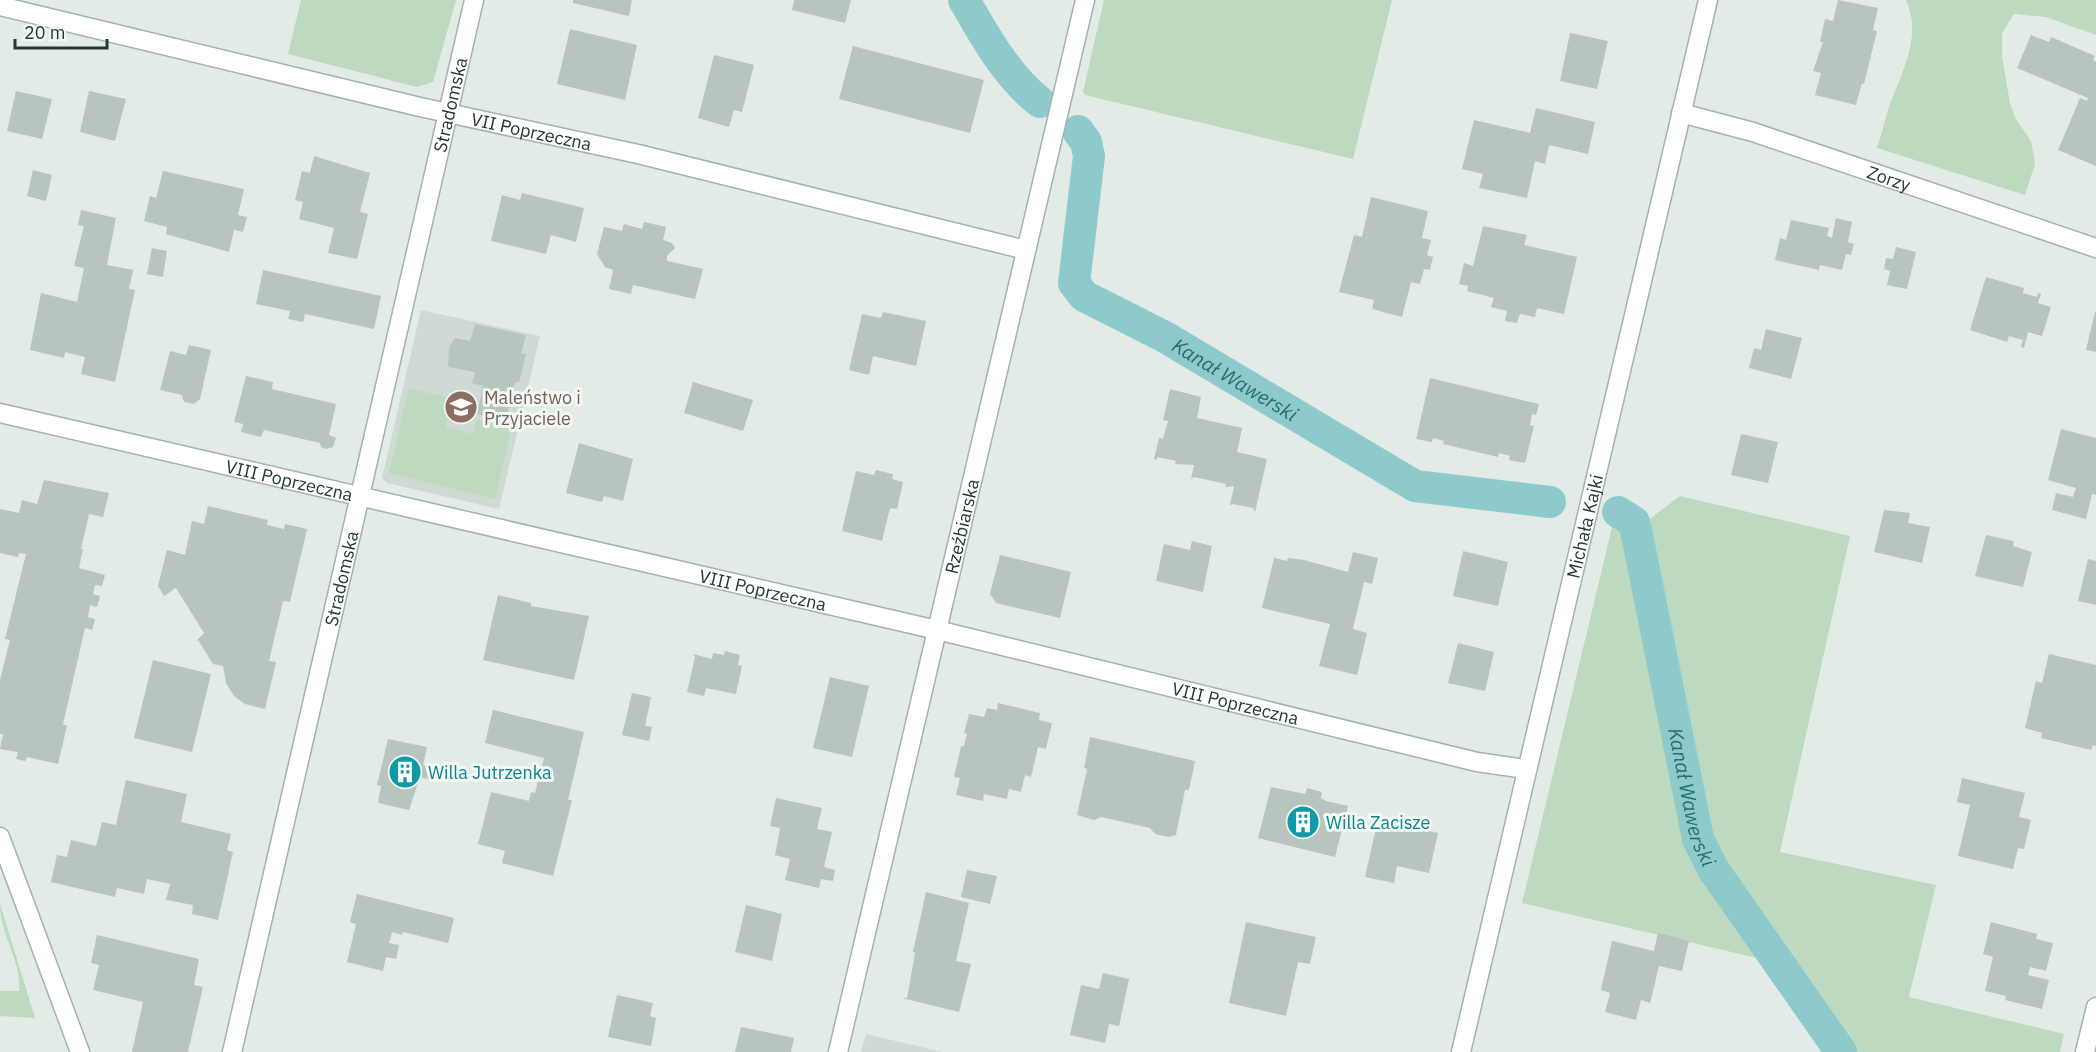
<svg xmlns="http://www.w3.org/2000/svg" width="2096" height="1052" viewBox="0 0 2096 1052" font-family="'IBM Plex Sans',sans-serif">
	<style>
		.built { fill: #d0dad4 }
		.green { fill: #bddac1 }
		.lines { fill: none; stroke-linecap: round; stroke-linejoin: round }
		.canal { stroke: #8ecacb; stroke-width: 32 }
		.building { fill: #b7c5be }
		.minor-casing { stroke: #a5b2ac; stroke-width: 21 }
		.tertiary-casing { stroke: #a5b2ac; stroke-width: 21 }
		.minor { stroke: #fff; stroke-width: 18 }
		.tertiary { stroke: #fff; stroke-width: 18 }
		.labels { text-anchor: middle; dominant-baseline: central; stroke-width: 6; stroke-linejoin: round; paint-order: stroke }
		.street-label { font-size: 18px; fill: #233a31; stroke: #f2f8f4 }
		.education-label { font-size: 18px; fill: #785e54; stroke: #f2f8f4; text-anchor: start }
		.culture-label { font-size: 18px; fill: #0d838f; stroke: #f2f8f4; text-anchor: start }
		.water-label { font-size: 20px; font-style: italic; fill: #236e71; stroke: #f2f8f4 }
	</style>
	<rect width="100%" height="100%" fill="#e2ebe6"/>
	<path class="built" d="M421,310L540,336L499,509L387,483L382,478Z
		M866,1034L943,1052H861Z"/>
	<path class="green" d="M301,0H456L433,82L417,87L288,54Z
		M950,0H971L1042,86L1037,111L991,61Z
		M1104,0H1392L1353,159L1085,95L1083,92Z
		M1906,0H2096V35L2046,17L2014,14L2002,33V55L2010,104L2016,119L2031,141L2035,164L2025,195L1877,148C1881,135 1885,121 1889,107C1901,73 1923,37 1906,0Z
		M409,388L453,399L446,427L473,434L477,420L512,428L495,499L389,473Z
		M1680,496L1850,536L1780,852L1936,885L1909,997L2064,1034L2060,1052H1822L1757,958L1522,903L1619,498L1632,506L1643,524Z
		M0,904L35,1018L0,1016V991H19C22,961 0,935 0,904Z"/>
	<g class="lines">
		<g class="canal">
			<path d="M964,0C984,35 1008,78 1040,102"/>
			<path id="s1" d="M1078,131L1086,142L1089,156L1074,283L1084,296L1165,337L1415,486L1550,502"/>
			<path id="s2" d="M1618,512L1634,522L1636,530L1698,839L1713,869L1841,1052"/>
		</g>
	</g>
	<path class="building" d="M573,0H632L629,16L573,3Z
		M794,0H851L845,23L792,10Z
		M1838,0L1878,8L1873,30L1877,31L1864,84L1862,83L1856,105L1815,95L1821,73L1813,71L1823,42H1820L1825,19L1833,21Z
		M570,29L637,45L625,100L557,84Z
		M1570,33L1608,41L1597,89L1560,81Z
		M2031,35L2049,42L2051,37L2095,56L2093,60L2096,62V166L2058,150L2080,98L2087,101L2088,98L2017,68Z
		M853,46L984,80L970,133L839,99Z
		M714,55L754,65L742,112L734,110L729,127L698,118Z
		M16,91L52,99L42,139L7,131Z
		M89,91L126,99L115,141L80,132Z
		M1536,108L1595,122L1588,154L1549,145L1545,164L1535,161L1527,198L1479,188L1483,174L1462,169L1474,120L1530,133Z
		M314,156L370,173L360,212L368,214L357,259L328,253L334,228L299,219L303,202L295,200L302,171L310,173Z
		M33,170L52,175L46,201L27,196Z
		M163,171L244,189L238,215L247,217L243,232L234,230L229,252L166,234L167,227L144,221L150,196L156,198Z
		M522,193L584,208L576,242L551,235L546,254L491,241L502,195L520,200Z
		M1371,197L1428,211L1422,238L1431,240L1427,255L1433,257L1430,270L1424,269L1420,284L1411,282L1402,317L1372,309L1374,300L1339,292L1354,235L1362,237Z
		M81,210L116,218L107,265L133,270L129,289L135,290L115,382L81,374L85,357L65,352L64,358L30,350L41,293L77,302L84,268L74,266L84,226L78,225Z
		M1836,218L1852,222L1848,242L1854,244L1851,255L1846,254L1842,270L1820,265L1819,270L1775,260L1780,238L1786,240L1791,220L1829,228L1827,236L1832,238Z
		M644,222L666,227L663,240L672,243L675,248L667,256V261L703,269L695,299L633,285L631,294L609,289L613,270L605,267L597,254L604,227L622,231L624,224L642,229Z
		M1483,226L1527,235L1524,245L1577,257L1564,314L1537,308L1535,317L1520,314L1517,323L1505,321L1507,311L1491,307L1494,298L1467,291L1468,286L1459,284L1464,263L1473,266Z
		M1896,247L1916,252L1907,289L1887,285L1890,271L1884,269L1886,258L1893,259Z
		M152,248L167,251L163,277L147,274Z
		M263,270L381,296L374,329L305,314L303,322L288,319L290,311L256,304Z
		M1986,277L2024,288L2023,293L2037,297L2038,293L2041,294L2038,303L2051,307L2042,336L2028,332L2024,348L2021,346L2023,340L2009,336L2007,342L1970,330Z
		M883,312L926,321L916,366L873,356L869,375L849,370L862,314L881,318Z
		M2095,312H2096V352L2086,350Z
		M475,324L526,335L521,353L526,354L519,383L515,382L506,419L493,421L477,413L483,386L472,383L475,372L448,367L449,347L455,338L470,341Z
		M1766,329L1802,338L1791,379L1749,368L1754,348L1761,350Z
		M189,345L211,350L200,399L194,404L184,402L182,395L160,390L170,351L186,355Z
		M246,376L273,382L272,389L336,404L329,435L336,438L333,447L326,449L321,447L320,443L264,430L261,437L241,432L243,424L234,422Z
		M1430,378L1539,404L1536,415L1532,414L1530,425L1534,426L1525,463L1509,460L1510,456L1499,453L1498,457L1443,444L1444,441L1433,438L1432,442L1416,439Z
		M693,382L753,400L743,431L684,413Z
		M1170,389L1201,397L1197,418L1242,428L1237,452L1267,459L1255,512L1253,508L1233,504L1230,505L1234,486L1225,487L1226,484L1194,477L1191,479L1194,465L1175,464L1176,461L1157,457V460L1154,459L1159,438L1163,439L1168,421L1163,420Z
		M2061,429L2096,438V495L2092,494L2086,519L2052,510L2056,493L2073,497L2076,488L2048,480Z
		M1741,434L1778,442L1768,483L1731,475Z
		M579,443L633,459L623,501L604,496L602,502L566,493Z
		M876,470L893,474L892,479L903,482L897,509L890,508L882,541L842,531L856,471L874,475Z
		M44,480L109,493L103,517L89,514L81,549H83L79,568L105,575L102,586L95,585L93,594L100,596L97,607L90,605L88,617L95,619L92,630L85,628L63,724L67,726L58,764L27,757L25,761L16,759L18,752L0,749L3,734H0V680L10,640L5,639L26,554L19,553L18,557L0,553V509L19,513L22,500L37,504Z
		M208,506L268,520L267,525L284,529L285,524L307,529L290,602L283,601L269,661L276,662L265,709L245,704L234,696L226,683L223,666L213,664L198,640L195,642L204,633L176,588L164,596L158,586L167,550L185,555L192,521L204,524Z
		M1884,510L1910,513L1908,523L1930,527L1922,563L1874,552Z
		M1986,535L2014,541L2013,546L2032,552L2023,587L1975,576Z
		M1192,541L1212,546L1203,592L1156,581L1164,544L1190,550Z
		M1463,551L1508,562L1498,606L1453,596Z
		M1353,552L1378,558L1372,584L1364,582L1353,629L1367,633L1357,675L1319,666L1330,624L1262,608L1274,558L1287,561L1288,558L1304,560L1348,572Z
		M1000,555L1071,572L1060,618L996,603L990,594Z
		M2088,559L2096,561V605L2078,601Z
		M498,595L531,603V606L589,616L574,680L483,660Z
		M1458,643L1494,652L1485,691L1448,683Z
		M725,651L740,655L738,665L742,666L736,694L706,688L704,696L687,692L695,657L693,654L712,659L713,653L724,655Z
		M2049,654L2096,665V746L2093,745L2091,750L2041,738L2042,733L2025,728L2036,681L2042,683Z
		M153,660L211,674L192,752L134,738Z
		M830,677L869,686L852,757L813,748Z
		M632,693L651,697L645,726L652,727L649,741L622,735Z
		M998,703L1040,713L1039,720L1052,723L1046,749L1038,747L1031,777L1025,775L1021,792L1009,789L1007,799L984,794L983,801L956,795L960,778L954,777L961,746H964L967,734L964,733L969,714L984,717L987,708L997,710Z
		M493,710L584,732L568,800H572L553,876L502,863L505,851L478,844L491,792L529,801L531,792L535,793L544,758L485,743Z
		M1090,737L1195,761L1189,790H1185L1176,835L1169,837L1155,834L1150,828L1101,817L1094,820L1077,815L1087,769L1084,768Z
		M388,739L427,747L423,765L431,767L428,779L420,777L409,810L378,803L381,786L377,785Z
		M1962,778L2025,793L2019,817L2031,820L2024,849L2018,848L2013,869L1958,856L1970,805L1957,802Z
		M126,780L187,794L181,822L231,834L227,850L233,852L218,920L192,914L193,905L166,900L170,884L147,879L144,894L117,888L115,897L51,882L57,855L67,857L71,840L96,846L102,822L116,825Z
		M1271,787L1305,794L1307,788L1322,792L1321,798L1326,801L1348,806L1335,857L1258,838Z
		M776,798L822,808L817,829L832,832L824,867L835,870L833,881L821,879L819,888L785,880L790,859L775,855L780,828L770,826Z
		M1378,819L1438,833L1429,873L1397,866L1394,883L1365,877Z
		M967,870L997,876L990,904L961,897Z
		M926,892L969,903L956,961L971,964L959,1012L902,998H907L915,953L913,952Z
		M357,894L454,918L448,943L403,932L402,935L392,932L389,943L399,945L396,959L386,957L383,971L347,962L356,924L350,922Z
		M746,905L782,914L772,961L735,952Z
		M1246,922L1316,937L1310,964L1298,962L1286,1016L1229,1003Z
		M1991,922L2037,934L2036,939L2053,943L2046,971L2030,967L2028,975L2049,980L2042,1009L2005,1000L2006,996L1985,991L1993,957L1983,954Z
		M1658,933L1689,941L1682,971L1659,966L1650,1003L1641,1000L1636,1020L1605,1012L1610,993L1601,990L1612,941L1654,951Z
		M97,935L199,959L194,985L203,987L188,1052H132L143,1002L93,990L99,965L91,963Z
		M1103,973L1129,979L1119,1026L1109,1024L1105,1043L1070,1035L1081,985L1099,989Z
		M617,995L653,1003L650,1016L656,1018L651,1046L608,1037Z
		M741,1027L794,1038L791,1052H735Z"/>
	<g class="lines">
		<defs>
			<g id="minor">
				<path id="s3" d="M0,6L420,107L638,154L1026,250"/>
				<path id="s4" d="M1681,113L1753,132L2096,248"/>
				<path id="s5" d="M0,413L937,630L1477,762L1526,769"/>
				<path d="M0,837L80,1052"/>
				<path id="s6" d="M232,1052L474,0"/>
				<path id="s7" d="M838,1052L1085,0"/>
				<path d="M2085,1052L2096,1007"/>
			</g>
			<g id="tertiary">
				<path id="s8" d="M1461,1052L1708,0"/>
			</g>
		</defs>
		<use href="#minor" class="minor-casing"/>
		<use href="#tertiary" class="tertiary-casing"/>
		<use href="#minor" class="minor"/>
		<use href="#tertiary" class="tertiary"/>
	</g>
	<defs>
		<symbol id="school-disc" viewBox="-11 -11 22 22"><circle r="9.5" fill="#8d6e63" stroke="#f2f8f4"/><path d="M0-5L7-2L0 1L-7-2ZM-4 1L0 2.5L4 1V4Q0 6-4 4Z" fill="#fff"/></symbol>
		<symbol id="building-disc" viewBox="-11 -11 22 22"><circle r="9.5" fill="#0f9aa8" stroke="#f2f8f4"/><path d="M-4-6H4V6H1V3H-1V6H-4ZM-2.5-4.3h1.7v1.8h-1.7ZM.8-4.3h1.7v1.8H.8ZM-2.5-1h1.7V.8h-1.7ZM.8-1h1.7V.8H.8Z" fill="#fff"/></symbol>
	</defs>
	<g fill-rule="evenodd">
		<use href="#school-disc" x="442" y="388" width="38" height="38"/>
		<use href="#building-disc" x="386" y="753" width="38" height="38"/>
		<use href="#building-disc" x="1284" y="803" width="38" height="38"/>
	</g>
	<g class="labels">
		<g class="street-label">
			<text stroke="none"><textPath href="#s6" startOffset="972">Stradomska</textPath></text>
			<text stroke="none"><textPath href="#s3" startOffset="546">VII Poprzeczna</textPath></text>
			<text stroke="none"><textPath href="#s4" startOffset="218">Zorzy</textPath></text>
			<text stroke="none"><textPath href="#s5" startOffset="297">VIII Poprzeczna</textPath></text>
			<text stroke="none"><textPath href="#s7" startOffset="540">Rzeźbiarska</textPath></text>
			<text stroke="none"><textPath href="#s8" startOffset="540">Michała Kajki</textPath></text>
			<text stroke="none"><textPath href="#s6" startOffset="486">Stradomska</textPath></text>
			<text stroke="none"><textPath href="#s5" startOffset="783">VIII Poprzeczna</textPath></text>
			<text stroke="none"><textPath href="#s5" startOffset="1269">VIII Poprzeczna</textPath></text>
		</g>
		<g class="education-label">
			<text x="484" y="397">Maleństwo i<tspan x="484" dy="21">Przyjaciele</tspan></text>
		</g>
		<g class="culture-label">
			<text x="428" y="772">Willa Jutrzenka</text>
			<text x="1326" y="822">Willa Zacisze</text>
		</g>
		<g class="water-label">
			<text stroke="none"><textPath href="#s1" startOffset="345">Kanał Wawerski</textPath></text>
			<text stroke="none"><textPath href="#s2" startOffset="300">Kanał Wawerski</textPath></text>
		</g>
	</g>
	<path d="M15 39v9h92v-9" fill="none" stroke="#233a31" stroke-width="3"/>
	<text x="24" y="39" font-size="18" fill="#233a31" stroke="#f2f8f4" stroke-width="4.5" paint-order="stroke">20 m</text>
</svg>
